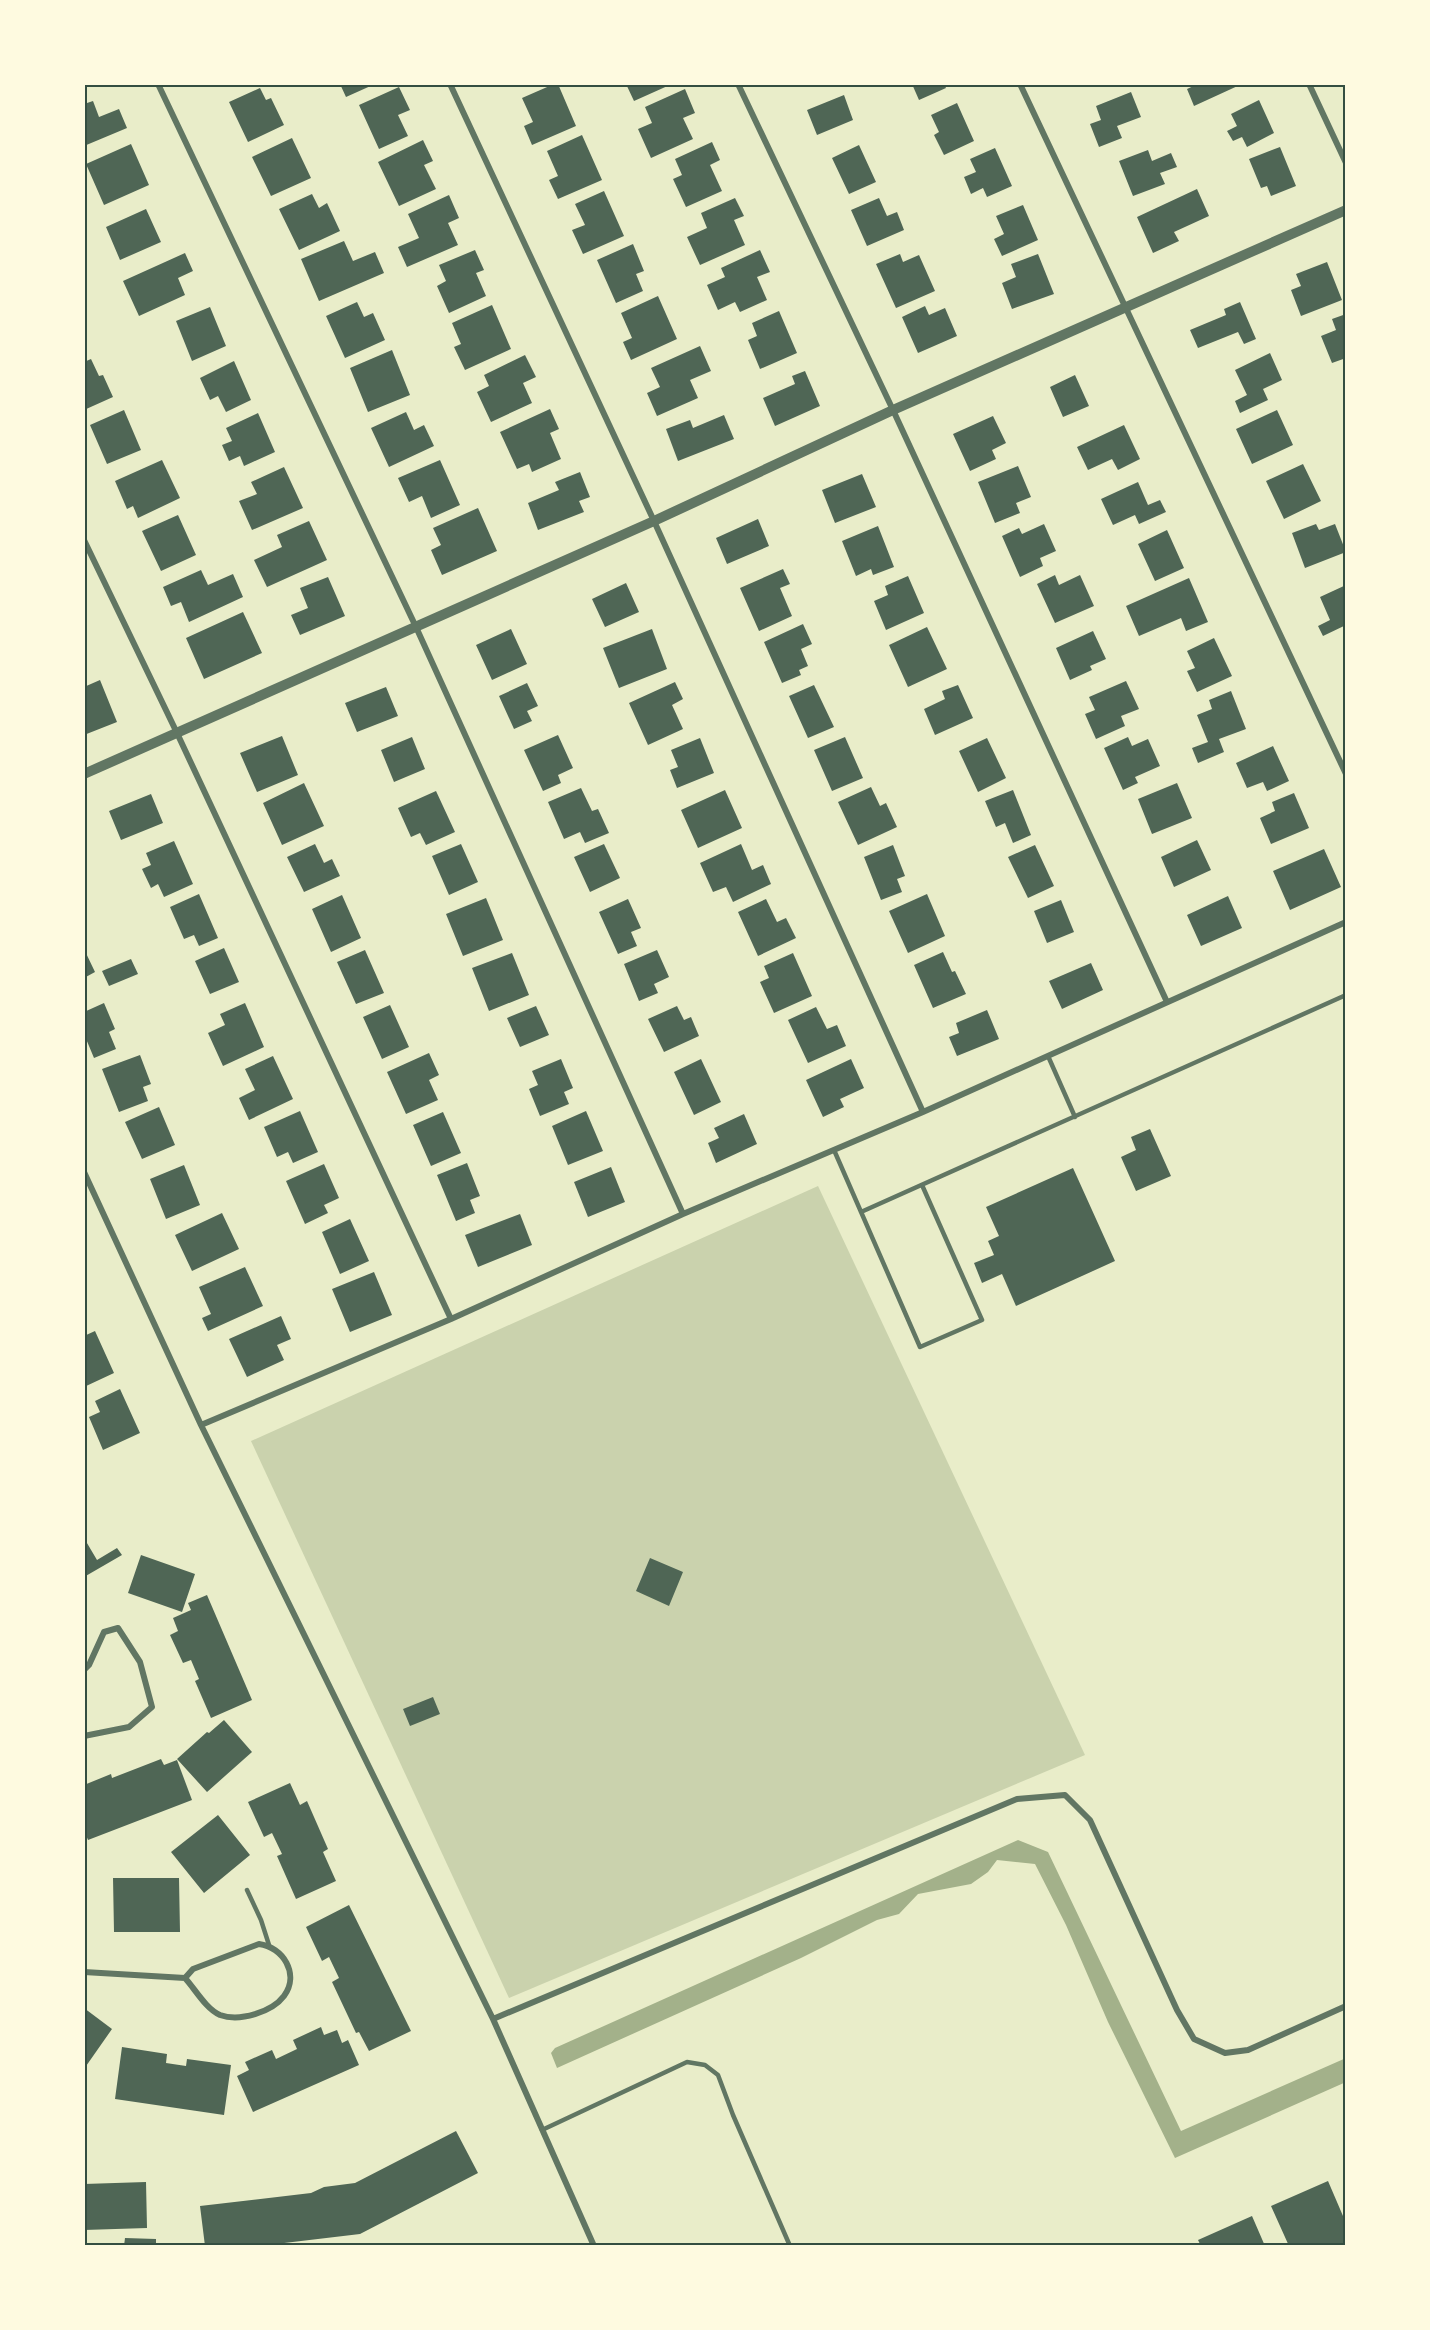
<svg xmlns="http://www.w3.org/2000/svg" width="1430" height="2330" viewBox="0 0 1430 2330" font-family="'Open Sans',sans-serif">
	<style>
		.green { fill: #cad2ad }
		.water { fill: #a3b18a }
		.building { fill: #4f6655 }
		.lines { fill: none; stroke-linecap: round; stroke-linejoin: round }
		.service { stroke: #617663; stroke-width: 4.5 }
		.minor { stroke: #617663; stroke-width: 6 }
		.tertiary { stroke: #617663; stroke-width: 10 }
		.neatline { fill: none; stroke: #344e41; stroke-width: 2 }
	</style>
	<rect width="100%" height="100%" fill="#e9edc9"/>
	<path class="green" d="M818,1186L1085,1755L509,1998L251,1441Z"/>
	<path class="water" d="M1018,1840L1048,1852L1181,2131L1346,2058V2082L1175,2158L1108,2022L1066,1925L1035,1864L997,1860L988,1872L971,1884L918,1894L899,1914L877,1920L801,1958L557,2068L551,2053L555,2048Z"/>
	<path class="building" d="M340,84H375L346,97Z
		M554,84H558L576,126L532,145L524,126L533,122L522,98Z
		M626,84H672L634,101Z
		M912,84H944L946,88L919,100Z
		M1198,84H1242L1194,106L1187,89Z
		M399,87L410,110L398,115L408,136L379,149L359,105Z
		M260,88L266,100L271,98L284,125L248,142L229,102Z
		M685,89L695,113L683,118L693,139L651,158L638,129L652,123L645,107Z
		M1131,92L1141,117L1117,126L1122,138L1099,147L1090,124L1101,120L1096,106Z
		M844,95L853,120L817,135L807,110Z
		M1259,100L1274,133L1247,147L1242,137L1233,141L1227,131L1237,126L1231,114Z
		M93,101L99,117L119,109L127,128L84,146V104Z
		M957,103L974,141L944,155L934,135L939,132L931,115Z
		M582,135L602,180L558,199L549,180L558,176L547,151Z
		M292,138L311,178L271,196L252,157Z
		M423,140L433,161L424,165L436,189L399,206L378,162Z
		M712,142L720,160L710,165L722,191L686,207L673,179L682,175L675,159Z
		M131,144L149,185L104,205L86,164Z
		M859,145L876,182L849,194L832,158Z
		M1280,147L1296,186L1271,196L1267,186L1261,188L1249,159Z
		M995,148L1012,186L987,197L983,188L971,194L964,177L976,172L970,159Z
		M1148,150L1152,161L1171,153L1177,167L1160,173L1165,184L1133,196L1119,161Z
		M1197,189L1209,216L1174,232L1179,241L1153,253L1137,217Z
		M604,191L624,236L583,254L572,230L585,225L575,204Z
		M312,194L319,208L327,203L340,231L299,250L279,209Z
		M449,195L459,218L448,223L458,245L407,267L398,247L419,238L408,214Z
		M735,198L744,216L734,220L745,245L700,265L687,237L707,228L701,213Z
		M879,198L887,216L897,212L904,230L867,246L851,210Z
		M1023,205L1038,240L1002,256L994,239L1004,234L996,216Z
		M146,209L161,242L120,260L106,227Z
		M344,241L353,261L375,252L384,273L319,301L301,259Z
		M633,244L644,271L636,274L643,291L616,303L597,260Z
		M475,250L484,270L476,273L486,296L449,313L437,286L446,281L439,265Z
		M760,250L770,272L757,277L767,300L740,312L735,302L718,310L707,285L725,277L721,268Z
		M185,253L193,271L178,278L185,295L139,316L123,281Z
		M900,254L903,262L919,255L935,291L896,308L876,264Z
		M1038,254L1054,294L1012,309L1002,283L1016,277L1011,264Z
		M1327,262L1342,300L1301,316L1291,290L1301,286L1296,274Z
		M658,296L677,339L631,360L623,342L632,338L621,313Z
		M357,302L364,317L373,313L385,340L345,358L326,316Z
		M1240,302L1256,339L1244,344L1238,332L1198,348L1190,330L1226,315L1224,309Z
		M492,305L511,349L465,370L454,347L461,344L452,323Z
		M925,306L929,315L945,308L957,336L918,353L902,317Z
		M210,307L226,346L192,361L176,321Z
		M779,311L797,353L760,369L748,340L757,336L752,323Z
		M1346,314V358L1332,363L1321,336L1336,330L1332,319Z
		M700,346L711,371L690,380L698,398L657,416L647,393L660,387L651,368Z
		M392,350L410,395L368,412L350,368Z
		M1270,353L1282,380L1263,389L1268,400L1240,413L1235,401L1247,395L1235,370Z
		M525,355L536,377L523,383L532,403L491,422L477,392L489,386L484,375Z
		M91,359L99,376L103,375L113,397L84,410V362Z
		M234,361L251,400L226,412L218,396L210,400L200,378Z
		M805,371L820,406L775,426L763,398L795,384L792,376Z
		M1075,375L1089,406L1063,417L1050,387Z
		M550,409L559,429L550,433L561,459L532,472L529,464L517,469L500,432Z
		M124,410L141,450L107,464L90,425Z
		M1277,410L1293,445L1252,464L1236,429Z
		M406,412L414,430L424,425L434,446L389,467L371,428Z
		M258,413L275,452L244,466L240,456L229,461L222,445L232,441L226,428Z
		M724,415L734,439L678,461L666,429L690,420L693,428Z
		M993,416L1006,443L992,450L996,459L970,471L953,434Z
		M1124,425L1140,459L1118,470L1112,459L1088,470L1077,447Z
		M162,460L180,498L138,518L133,506L127,509L115,481Z
		M440,460L460,505L431,518L422,496L409,502L398,478Z
		M1303,464L1321,501L1284,519L1266,481Z
		M1018,466L1031,497L1016,503L1020,513L995,523L978,482Z
		M284,467L303,508L252,530L239,501L257,494L251,482Z
		M580,472L590,497L579,501L584,512L538,530L528,503L559,490L555,482Z
		M862,474L876,507L835,523L822,490Z
		M1138,482L1148,505L1160,500L1166,512L1139,524L1135,515L1113,525L1101,499Z
		M478,508L497,551L442,575L431,550L441,545L433,528Z
		M178,515L196,555L161,571L142,531Z
		M758,519L769,546L727,564L716,538Z
		M309,521L327,560L267,587L254,560L282,547L277,535Z
		M1044,524L1056,551L1040,558L1043,566L1020,577L1002,536L1019,528L1022,534Z
		M1316,524L1319,530L1335,524L1346,552L1305,568L1292,533Z
		M878,526L894,567L873,575L871,569L856,576L842,541Z
		M1167,530L1184,568L1155,581L1138,544Z
		M783,569L790,584L780,588L792,616L759,631L740,588Z
		M201,570L208,585L233,574L243,597L189,622L181,602L171,606L163,587Z
		M1055,575L1059,585L1080,575L1094,606L1055,623L1037,584Z
		M908,576L924,613L886,630L874,601L888,595L885,586Z
		M328,577L345,616L300,635L291,615L308,608L300,588Z
		M1189,578L1208,622L1186,631L1181,618L1139,636L1126,606Z
		M626,583L639,612L605,627L592,599Z
		M1346,585V625L1323,636L1318,626L1330,620L1320,597Z
		M243,612L262,653L204,679L186,638Z
		M803,624L812,644L801,649L808,666L799,670L801,675L782,683L764,642Z
		M927,627L947,669L908,687L889,645Z
		M511,629L527,664L492,680L476,645Z
		M652,629L667,669L619,688L603,648Z
		M1093,631L1106,659L1090,666L1092,670L1070,680L1056,648Z
		M1214,638L1232,676L1197,692L1187,671L1195,668L1187,651Z
		M100,680L117,722L84,735V687Z
		M1126,681L1139,709L1121,716L1125,726L1096,739L1085,714L1095,710L1089,697Z
		M675,682L683,699L672,705L683,729L648,745L629,703Z
		M527,683L538,706L527,711L532,721L514,729L499,696Z
		M814,685L834,727L808,738L789,696Z
		M958,685L973,718L935,735L924,709L945,699L942,691Z
		M386,687L398,716L357,732L345,703Z
		M1231,691L1246,729L1219,739L1224,752L1198,763L1192,748L1208,742L1197,715L1212,709L1209,700Z
		M558,735L573,768L558,775L561,783L543,791L524,750Z
		M282,736L298,775L257,792L240,753Z
		M412,737L425,769L394,782L381,750Z
		M845,737L863,778L832,791L814,750Z
		M1128,737L1132,746L1148,739L1160,766L1135,777L1138,783L1123,790L1104,748Z
		M700,738L714,773L677,788L670,770L678,767L671,750Z
		M987,738L1006,778L978,792L959,751Z
		M1273,746L1289,781L1267,791L1263,782L1247,788L1236,763Z
		M304,783L324,826L282,845L263,803Z
		M1177,783L1192,818L1152,834L1138,799Z
		M871,787L880,806L886,803L897,827L858,845L838,802Z
		M581,788L592,811L598,809L609,833L585,843L580,832L564,839L548,802Z
		M725,790L742,828L698,848L681,810Z
		M1013,790L1031,835L1013,843L1005,823L996,827L985,801Z
		M436,791L455,832L426,845L420,833L411,837L398,808Z
		M1294,793L1309,828L1271,844L1260,818L1275,811L1272,802Z
		M151,794L163,823L121,840L109,811Z
		M1197,840L1211,870L1174,887L1161,857Z
		M174,841L193,884L164,897L158,884L151,888L142,869L151,865L146,853Z
		M315,844L324,863L332,859L340,876L304,892L287,857Z
		M461,844L478,882L449,895L432,856Z
		M604,844L620,878L590,892L574,857Z
		M741,844L752,870L763,865L771,884L733,902L726,887L713,892L700,863Z
		M893,845L905,876L897,879L902,892L881,900L864,857Z
		M1035,845L1054,886L1028,898L1008,857Z
		M1324,849L1341,887L1290,910L1273,871Z
		M199,894L218,938L199,946L194,935L184,939L170,907Z
		M927,894L945,936L908,953L889,911Z
		M342,895L361,938L331,952L312,909Z
		M1228,896L1242,928L1201,946L1187,915Z
		M486,898L503,940L463,956L446,914Z
		M628,899L641,928L631,932L637,946L618,954L599,912Z
		M766,899L777,922L786,918L796,938L758,956L738,912Z
		M1061,900L1074,932L1047,943L1034,911Z
		M224,948L239,982L210,994L195,961Z
		M84,949L95,972L84,978Z
		M365,950L384,993L356,1004L337,962Z
		M657,950L669,977L654,984L658,993L639,1001L624,964Z
		M943,952L952,972L955,971L966,994L933,1008L914,965Z
		M512,953L529,995L489,1011L472,968Z
		M793,953L812,996L774,1013L760,982L769,978L764,966Z
		M131,959L138,974L109,986L102,971Z
		M1091,963L1103,990L1062,1009L1049,981Z
		M104,1003L115,1029L109,1032L116,1049L94,1058L84,1034V1012Z
		M245,1003L264,1047L223,1066L208,1033L225,1025L220,1014Z
		M390,1005L409,1047L382,1059L363,1017Z
		M536,1006L549,1035L520,1047L507,1018Z
		M677,1006L684,1020L691,1017L699,1036L664,1052L648,1019Z
		M816,1007L827,1029L837,1025L846,1046L808,1063L788,1020Z
		M987,1010L999,1039L957,1056L949,1037L959,1033L956,1023Z
		M429,1053L439,1075L429,1080L438,1100L406,1114L387,1072Z
		M140,1055L151,1084L143,1087L148,1101L119,1112L102,1069Z
		M273,1056L293,1099L249,1120L239,1098L255,1090L245,1069Z
		M561,1059L573,1088L564,1092L569,1104L540,1116L529,1089L538,1085L532,1071Z
		M701,1059L721,1102L694,1115L674,1072Z
		M851,1059L864,1088L840,1099L844,1107L823,1117L806,1080Z
		M159,1107L175,1145L142,1159L125,1122Z
		M300,1111L318,1152L293,1163L288,1152L277,1157L264,1127Z
		M586,1111L603,1151L568,1165L552,1126Z
		M443,1112L461,1153L431,1166L413,1125Z
		M744,1114L757,1144L716,1163L708,1143L719,1138L714,1128Z
		M1150,1129L1171,1176L1136,1191L1121,1157L1136,1150L1131,1137Z
		M467,1163L480,1196L470,1200L475,1213L456,1221L437,1175Z
		M324,1164L339,1198L324,1205L328,1213L305,1224L286,1181Z
		M184,1165L200,1205L166,1219L150,1179Z
		M611,1167L625,1202L588,1217L574,1182Z
		M1073,1168L1115,1261L1016,1306L1002,1274L982,1283L974,1263L994,1255L988,1241L999,1236L986,1207Z
		M222,1213L239,1249L192,1271L175,1235Z
		M520,1214L532,1245L478,1267L465,1235Z
		M350,1219L369,1261L340,1274L322,1232Z
		M245,1267L263,1306L208,1331L202,1318L211,1314L199,1287Z
		M374,1272L392,1315L350,1332L332,1289Z
		M281,1316L291,1339L277,1345L284,1360L247,1377L229,1339Z
		M95,1331L114,1373L84,1387V1336Z
		M120,1389L140,1433L103,1450L89,1417L100,1412L95,1401Z
		M84,1538L97,1560L117,1548L122,1555L84,1577Z
		M141,1555L195,1574L182,1612L128,1593Z
		M650,1558L683,1572L669,1606L636,1591Z
		M207,1595L252,1700L211,1718L195,1681L199,1679L191,1660L183,1663L170,1635L178,1631L173,1618L191,1610L188,1603Z
		M433,1697L440,1714L410,1726L403,1709Z
		M224,1720L252,1752L207,1792L177,1759L207,1732L209,1733Z
		M161,1759L164,1765L177,1760L192,1800L88,1840L84,1830V1795L86,1794L84,1785L111,1774L112,1778Z
		M290,1783L300,1805L307,1801L328,1849L323,1852L336,1881L296,1899L277,1856L282,1854L272,1833L264,1837L248,1802Z
		M218,1815L250,1855L204,1893L171,1852Z
		M113,1878H179L180,1932H114Z
		M349,1905L411,2031L369,2051L359,2032L356,2033L332,1982L339,1978L329,1957L322,1961L306,1927Z
		M84,2008L112,2029L84,2069Z
		M321,2027L324,2035L337,2030L342,2043L348,2040L359,2065L253,2112L237,2076L249,2070L245,2062L272,2050L276,2059L297,2049L293,2040Z
		M122,2047L167,2054L166,2063L186,2066L187,2059L231,2065L224,2115L115,2099Z
		M456,2131L478,2173L360,2234L259,2246H205L200,2206L311,2193L324,2187L355,2183Z
		M1328,2181L1346,2223V2246H1289L1271,2206Z
		M146,2182L147,2228L84,2230V2184Z
		M1252,2216L1265,2246H1201L1198,2240Z
		M125,2238L156,2239V2246H124Z"/>
	<g class="lines">
		<path class="service" d="M1048,1056L1075,1117
			M834,1150L920,1347L982,1320L922,1185
			M861,1212L1346,995
			M247,1890L261,1920L269,1945
			M542,2130L687,2062L705,2065L718,2075L733,2115L790,2246"/>
		<path class="minor" d="M158,84L416,627L683,1214
			M450,84L654,521L923,1112
			M738,84L893,410L1167,1002
			M1020,84L1346,774
			M1309,84L1346,163
			M84,540L177,733L451,1319
			M84,1172L201,1425L493,2019L594,2246
			M201,1425L451,1319L683,1214L923,1112L1346,922
			M84,1670L89,1665L104,1632L118,1628L140,1662L152,1707L129,1727L84,1736
			M84,1972L185,1978C195,1989 206,2009 220,2015C240,2022 272,2012 284,1996C300,1974 283,1947 259,1944L193,1969L185,1978
			M493,2019L1017,1799L1065,1795L1090,1820L1177,2010L1194,2039L1225,2053L1248,2050L1346,2006"/>
		<path class="tertiary" d="M84,774L654,521L893,410L1346,210"/>
	</g>
	<rect width="1430" height="2330" fill="none" stroke="#fefae0" stroke-width="171"/>
	<rect x="86" y="86" width="1258" height="2158" class="neatline"/>
</svg>
